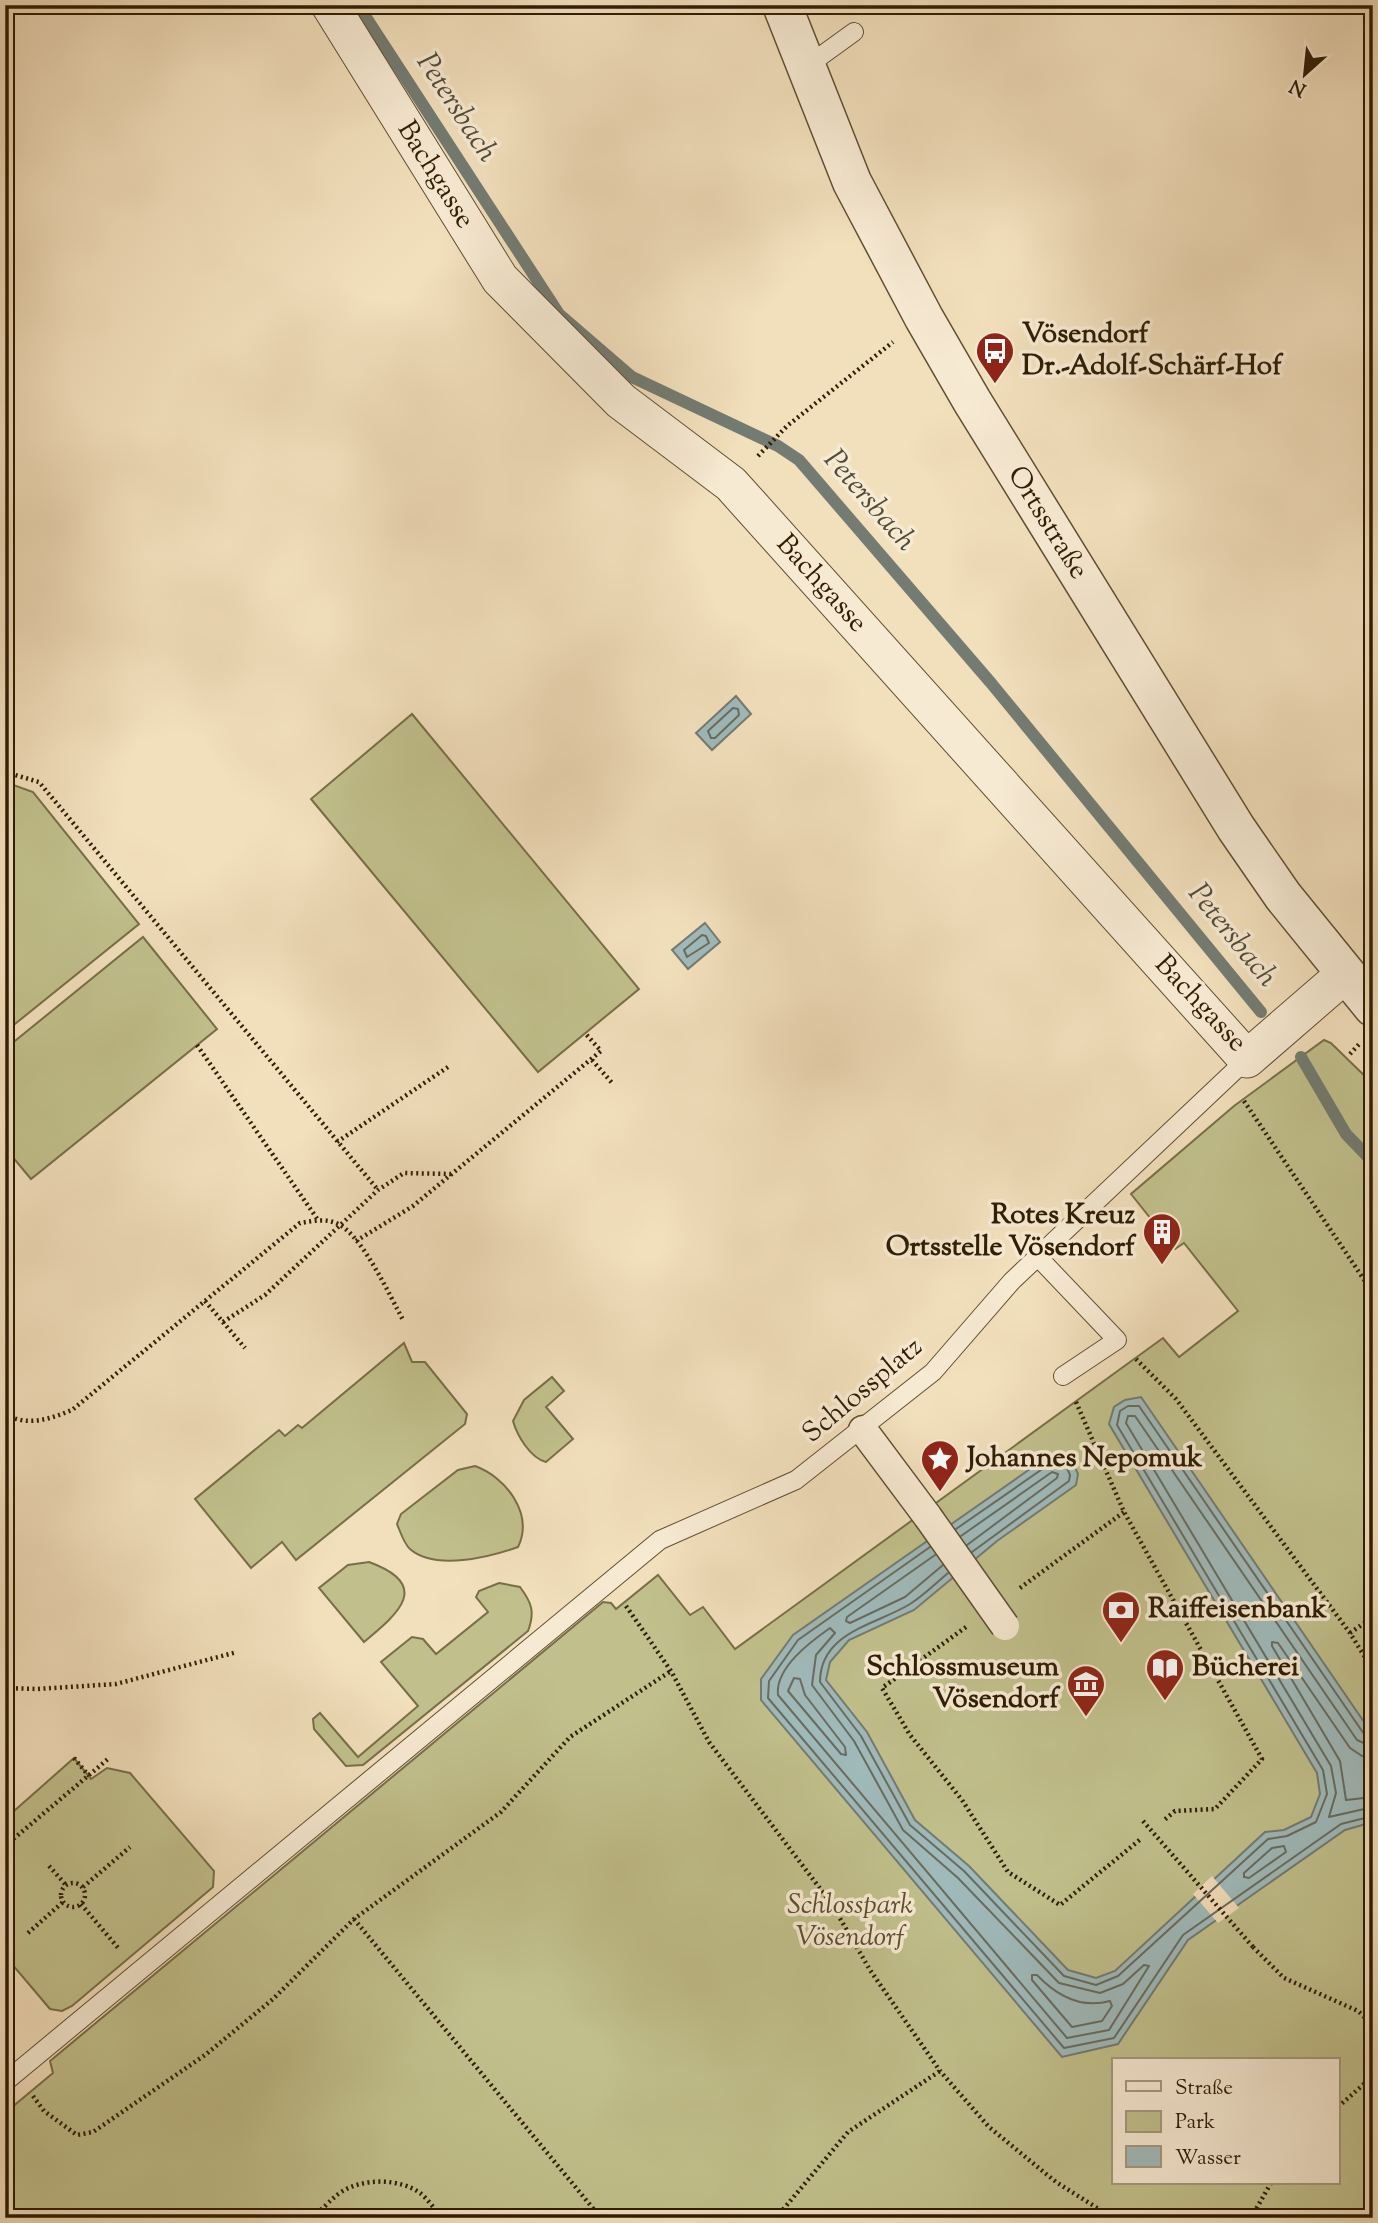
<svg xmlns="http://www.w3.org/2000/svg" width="1378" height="2223" viewBox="0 0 1378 2223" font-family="'Sorts Mill Goudy',serif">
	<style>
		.green { fill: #c1c08c; stroke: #786e48; stroke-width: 2; fill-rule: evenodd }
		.water { fill: #a0babb; stroke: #737b72; stroke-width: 2 }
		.pier { fill: #f2dfbc }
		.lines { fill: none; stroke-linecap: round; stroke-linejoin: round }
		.shore { stroke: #686c60; stroke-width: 2 }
		.stream { stroke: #737b72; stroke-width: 12 }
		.service-casing { stroke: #604e32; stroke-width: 20 }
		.pedestrian-casing { stroke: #604e32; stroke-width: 31 }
		.minor-casing { stroke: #604e32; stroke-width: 39 }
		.tertiary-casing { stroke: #604e32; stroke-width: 41 }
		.path { stroke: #2f1d04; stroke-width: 4.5; stroke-dasharray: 2 3.5; stroke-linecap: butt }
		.service { stroke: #f7ead3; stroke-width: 18 }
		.pedestrian { stroke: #f7ead3; stroke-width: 28 }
		.minor { stroke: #f7ead3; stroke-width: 37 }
		.tertiary { stroke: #f7ead3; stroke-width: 38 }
		.pedestrian-bridge-casing { stroke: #604e32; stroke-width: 31; stroke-linecap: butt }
		.path-bridge { stroke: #2f1d04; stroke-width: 4.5; stroke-dasharray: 2 3.5; stroke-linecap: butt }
		.pedestrian-bridge { stroke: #f7ead3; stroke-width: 28 }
		.labels { text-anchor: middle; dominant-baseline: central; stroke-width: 7; stroke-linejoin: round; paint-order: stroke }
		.street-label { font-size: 28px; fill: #2f1d04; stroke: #f7ead3 }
		.poi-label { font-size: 28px; font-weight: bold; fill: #2f1d04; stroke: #f7ead3; text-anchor: start }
		.park-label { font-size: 28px; font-style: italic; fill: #5b4e2d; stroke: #f7ead3 }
		.water-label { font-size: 30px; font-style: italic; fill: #514c3b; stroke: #f7ead3 }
	</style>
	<rect width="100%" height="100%" fill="#f2dfbc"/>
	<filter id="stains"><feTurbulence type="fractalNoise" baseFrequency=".00286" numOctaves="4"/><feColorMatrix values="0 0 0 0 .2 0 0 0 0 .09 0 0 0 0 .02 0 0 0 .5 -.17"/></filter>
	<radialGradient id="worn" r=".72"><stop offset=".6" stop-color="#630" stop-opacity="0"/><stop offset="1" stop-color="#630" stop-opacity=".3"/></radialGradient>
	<path class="green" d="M412,714L639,989L538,1072L311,799Z
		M5,782L33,792L139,924L5,1032Z
		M143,937L217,1029L31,1179L5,1148V1049Z
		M1324,1040L1331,1043L1373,1084V2218H7L5,2113L53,2073L50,2061L603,1602L611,1603L616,1609L658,1575L690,1615L703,1607L735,1649L1163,1338L1179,1357L1238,1311L1184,1243L1175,1249L1131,1194L1234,1106ZM1114,2060H1338V2183H1114Z
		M404,1343L412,1362H425L467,1414L465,1424L296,1560L282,1542L251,1568L195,1499L279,1430L285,1436L298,1425L302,1428Z
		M552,1377L564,1391L546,1407L573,1439L546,1462C530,1458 517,1435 513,1421L524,1400Z
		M475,1466C506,1477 534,1514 518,1547C490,1557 435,1571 410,1549C404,1544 400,1531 397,1524L401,1514L458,1470Z
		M369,1562C432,1585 399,1613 364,1642L319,1588L348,1565Z
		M499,1583L520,1587C532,1603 535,1612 528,1631L363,1765L346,1766L314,1729L313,1719L320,1713L358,1757L418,1706L381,1662L412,1637L423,1639L436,1654L488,1612L476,1597L479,1591Z
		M74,1758L91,1779L107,1768L130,1773L214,1871L213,1887L72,2006L62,2011L50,2009L5,1956V1819Z"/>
	<path class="water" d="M736,696L751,714L712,750L696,733Z
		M705,923L720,942L688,969L672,950Z
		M1141,1397L1373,1735V1822L1345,1830L1188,1940L1118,2044L1062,2057L761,1700V1679L793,1635L1050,1455L1071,1459L1078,1474L1076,1485L997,1541L914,1610L849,1640L830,1662L826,1680L867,1732L915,1820L969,1866L1068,1970L1096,1978L1115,1971L1265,1832L1284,1830L1311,1817L1320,1794L1317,1773L1109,1424L1114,1407L1125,1400Z"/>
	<path class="pier" d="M1212,1876L1239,1908L1218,1923L1193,1894Z"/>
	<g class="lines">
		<path class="shore" d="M733,708L738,709L739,715L715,738H711L708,731Z
			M702,935L706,936L709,943L687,957L684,950Z
			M956,1529L1051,1463L1066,1466L1070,1475L1069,1481L972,1552
			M961,1536L1052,1472L1058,1474L1057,1478L967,1545
			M930,1547L798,1640L769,1681L768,1698L1064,2048L1114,2038L1183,1935L1341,1824L1373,1816
			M935,1555L847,1617L846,1621L850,1623L905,1597L943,1565
			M948,1573C936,1583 923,1596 910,1604C876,1625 820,1632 820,1682L861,1736L910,1825L964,1871L1064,1976L1096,1985L1118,1976L1268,1839L1287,1836L1316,1822L1327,1794L1323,1770L1117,1425L1120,1411L1128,1406H1139L1364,1734L1373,1738
			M830,1628L835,1633L816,1655L812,1685L854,1741L903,1830L958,1878L1059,1983L1100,1993L1123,1984L1144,1965L1149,1966L1109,2030L1067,2038L778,1695C775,1668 810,1642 830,1628Z
			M794,1678L800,1679L805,1695L845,1747L846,1755L841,1754L788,1691Z
			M1373,1747L1357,1740L1135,1416H1128L1126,1423L1331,1766L1336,1793L1329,1817L1373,1807
			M1373,1757L1362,1756L1350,1748L1278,1643L1272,1642V1646L1340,1761L1346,1800L1373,1797
			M1284,1846L1286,1852L1249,1878L1244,1877V1873L1272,1848Z
			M1032,1975H1037C1056,1995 1081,2009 1110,2001L1112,2006L1102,2021L1072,2027L1032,1980Z"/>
		<path class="stream" d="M358,5L559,314L632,377L778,446L799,460L991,683L1261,1012
			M1301,1057L1346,1134L1373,1162"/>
		<defs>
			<path id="service" d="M807,66L854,32
				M1037,1256L1117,1340L1063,1376
				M5,2082L660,1540L796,1480L933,1372L1012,1281L1247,1059"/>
			<path id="pedestrian" d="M863,1430L928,1517"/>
			<path id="minor" d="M330,5L500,279L621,401L731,484L1247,1059L1344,975"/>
			<path id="tertiary" d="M782,5L852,182L924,318L972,401L1236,828L1283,896L1373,1007"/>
		</defs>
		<use href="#service" class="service-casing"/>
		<use href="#pedestrian" class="pedestrian-casing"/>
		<use href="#minor" class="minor-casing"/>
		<use href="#tertiary" class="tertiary-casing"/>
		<path class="path" d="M758,456L787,426L893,342
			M5,772L39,782L378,1190
			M197,1045L318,1220
			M1350,1054L1361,1042
			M592,1060L613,1084
			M1244,1101L1373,1293
			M337,1142L448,1067
			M356,1241L413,1206L601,1051L585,1033
			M205,1301L245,1348
			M223,1322L265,1295L378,1190L404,1173L451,1174
			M1136,1359L1176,1399L1350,1633L1373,1670
			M1076,1402L1124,1512L1262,1759L1215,1809L1175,1811L1163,1821
			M5,1414C27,1427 50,1419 72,1410L300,1223C313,1221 326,1218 338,1224C362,1235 390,1296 403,1320
			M1020,1588L1124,1512
			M626,1606L671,1671L709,1742L831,1903L870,1970L940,2071L989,2127L1056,2182L1113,2218
			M966,1627L882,1688L910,1735L962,1800L1008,1872L1060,1905L1142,1838
			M1350,1633L1373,1617
			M5,1688L37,1689L116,1684L237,1652
			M74,1758L89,1776
			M5,1846L108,1759
			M49,1866L66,1885
			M61 1895a12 12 0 1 1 24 0a12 12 0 1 1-24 0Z
			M83,1887L130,1847
			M81,1904L119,1949
			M354,1919L601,2218
			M28,1933L63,1902
			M1253,1947L1284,1978L1358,2011L1373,2025
			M33,2096L44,2111L77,2135L93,2132L205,2055L273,1999L354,1919L501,1812L570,1737L671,1671
			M1338,2107L1373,2076
			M295,2218C327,2213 319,2208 341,2192C363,2178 399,2178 420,2193C428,2199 435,2210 442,2218
			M776,2218L848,2132L940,2071
			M1251,2218L1271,2183"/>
		<use href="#service" class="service"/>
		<use href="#pedestrian" class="pedestrian"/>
		<use href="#minor" class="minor"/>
		<use href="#tertiary" class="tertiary"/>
		<defs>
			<path id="pedestrian-bridge" d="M928,1517L1005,1626"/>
		</defs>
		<use href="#pedestrian-bridge" class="pedestrian-bridge-casing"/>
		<path class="path-bridge" d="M1143,1821L1253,1947"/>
		<use href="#pedestrian-bridge" class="pedestrian-bridge"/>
	</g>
	<defs>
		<symbol id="bus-pin" viewBox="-11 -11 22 30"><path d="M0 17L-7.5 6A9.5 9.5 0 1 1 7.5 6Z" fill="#8f2418" stroke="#f7ead3"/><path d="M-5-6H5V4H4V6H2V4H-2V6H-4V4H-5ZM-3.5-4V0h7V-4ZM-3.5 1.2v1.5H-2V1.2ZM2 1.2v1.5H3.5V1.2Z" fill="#fff"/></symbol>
		<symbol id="building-pin" viewBox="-11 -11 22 30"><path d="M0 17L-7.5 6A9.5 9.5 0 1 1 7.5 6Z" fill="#8f2418" stroke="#f7ead3"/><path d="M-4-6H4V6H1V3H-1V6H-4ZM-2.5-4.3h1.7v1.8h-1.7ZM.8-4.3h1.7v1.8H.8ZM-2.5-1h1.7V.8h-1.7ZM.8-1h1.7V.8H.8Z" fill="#fff"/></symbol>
		<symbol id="sight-pin" viewBox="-11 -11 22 30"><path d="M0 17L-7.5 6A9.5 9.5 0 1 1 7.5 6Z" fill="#8f2418" stroke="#f7ead3"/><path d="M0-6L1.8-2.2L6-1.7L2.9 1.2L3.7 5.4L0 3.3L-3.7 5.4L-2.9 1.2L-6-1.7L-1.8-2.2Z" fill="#fff"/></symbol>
		<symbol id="bank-pin" viewBox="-11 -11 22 30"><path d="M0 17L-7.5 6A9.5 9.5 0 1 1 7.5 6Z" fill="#8f2418" stroke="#f7ead3"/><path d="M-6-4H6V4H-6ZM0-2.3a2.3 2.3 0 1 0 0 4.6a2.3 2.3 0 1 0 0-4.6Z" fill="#fff"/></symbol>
		<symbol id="library-pin" viewBox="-11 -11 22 30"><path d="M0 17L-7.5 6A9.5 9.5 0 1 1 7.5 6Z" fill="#8f2418" stroke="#f7ead3"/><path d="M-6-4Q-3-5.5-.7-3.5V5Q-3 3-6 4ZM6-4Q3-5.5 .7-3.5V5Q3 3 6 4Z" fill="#fff"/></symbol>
		<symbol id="museum-pin" viewBox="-11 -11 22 30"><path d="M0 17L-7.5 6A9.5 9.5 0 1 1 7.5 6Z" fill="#8f2418" stroke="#f7ead3"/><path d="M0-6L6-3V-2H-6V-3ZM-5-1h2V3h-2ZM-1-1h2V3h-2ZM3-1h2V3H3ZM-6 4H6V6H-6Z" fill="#fff"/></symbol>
	</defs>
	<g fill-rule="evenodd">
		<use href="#bus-pin" x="973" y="329" width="44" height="60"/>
		<use href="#building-pin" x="1140" y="1210" width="44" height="60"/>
		<use href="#sight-pin" x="918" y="1437" width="44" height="60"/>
		<use href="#bank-pin" x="1099" y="1588" width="44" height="60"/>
		<use href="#library-pin" x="1143" y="1646" width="44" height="60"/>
		<use href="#museum-pin" x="1064" y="1662" width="44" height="60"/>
	</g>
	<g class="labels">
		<g class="street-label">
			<text transform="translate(435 175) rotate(58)">Bachgasse</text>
			<text transform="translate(1047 523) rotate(58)">Ortsstraße</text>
			<text transform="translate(821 584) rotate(48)">Bachgasse</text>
			<text transform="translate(1200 1004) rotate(47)">Bachgasse</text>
			<text transform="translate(863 1391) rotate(-40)">Schlossplatz</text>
		</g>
		<g class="poi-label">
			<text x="1022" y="335">Vösendorf<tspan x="1022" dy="32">Dr.-Adolf-Schärf-Hof</tspan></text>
			<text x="1135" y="1216" text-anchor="end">Rotes Kreuz<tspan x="1135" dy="32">Ortsstelle Vösendorf</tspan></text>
			<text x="967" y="1459">Johannes Nepomuk</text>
			<text x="1148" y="1610">Raiffeisenbank</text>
			<text x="1059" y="1668" text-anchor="end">Schlossmuseum<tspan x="1059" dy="32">Vösendorf</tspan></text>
			<text x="1192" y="1668">Bücherei</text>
		</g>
		<g class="park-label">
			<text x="850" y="1906">Schlosspark<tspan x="850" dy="32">Vösendorf</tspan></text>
		</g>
		<g class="water-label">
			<text transform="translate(456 108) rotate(57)">Petersbach</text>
			<text transform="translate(869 501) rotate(49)">Petersbach</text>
			<text transform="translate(1232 936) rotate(51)">Petersbach</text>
		</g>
	</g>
	<rect width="1378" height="2223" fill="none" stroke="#f2dfbc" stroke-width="28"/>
	<rect x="7" y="7" width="1364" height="2209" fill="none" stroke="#2f1d04" stroke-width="3.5"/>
	<rect x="14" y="14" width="1350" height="2195" fill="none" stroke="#2f1d04" stroke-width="2"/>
	<rect x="1112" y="2058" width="228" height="126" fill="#f7ead3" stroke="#a79880" stroke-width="2"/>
	<rect x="1126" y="2081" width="35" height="10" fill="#f7ead3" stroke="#a79880" stroke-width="2"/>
	<text x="1175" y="2094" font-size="21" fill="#2f1d04">Straße</text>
	<rect x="1126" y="2111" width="35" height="21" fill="#c1c08c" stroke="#a79880" stroke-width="2"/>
	<text x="1175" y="2128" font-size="21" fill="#2f1d04">Park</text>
	<rect x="1126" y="2146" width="35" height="21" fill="#a0babb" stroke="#a79880" stroke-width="2"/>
	<text x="1175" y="2164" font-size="21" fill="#2f1d04">Wasser</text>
	<g transform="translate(1305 74) rotate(207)" stroke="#f7ead3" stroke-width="5" paint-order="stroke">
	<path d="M0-5L12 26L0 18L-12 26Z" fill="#2f1d04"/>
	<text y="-10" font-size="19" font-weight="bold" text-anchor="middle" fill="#2f1d04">N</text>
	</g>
	<rect width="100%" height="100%" filter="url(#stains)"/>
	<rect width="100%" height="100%" fill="url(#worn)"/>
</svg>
